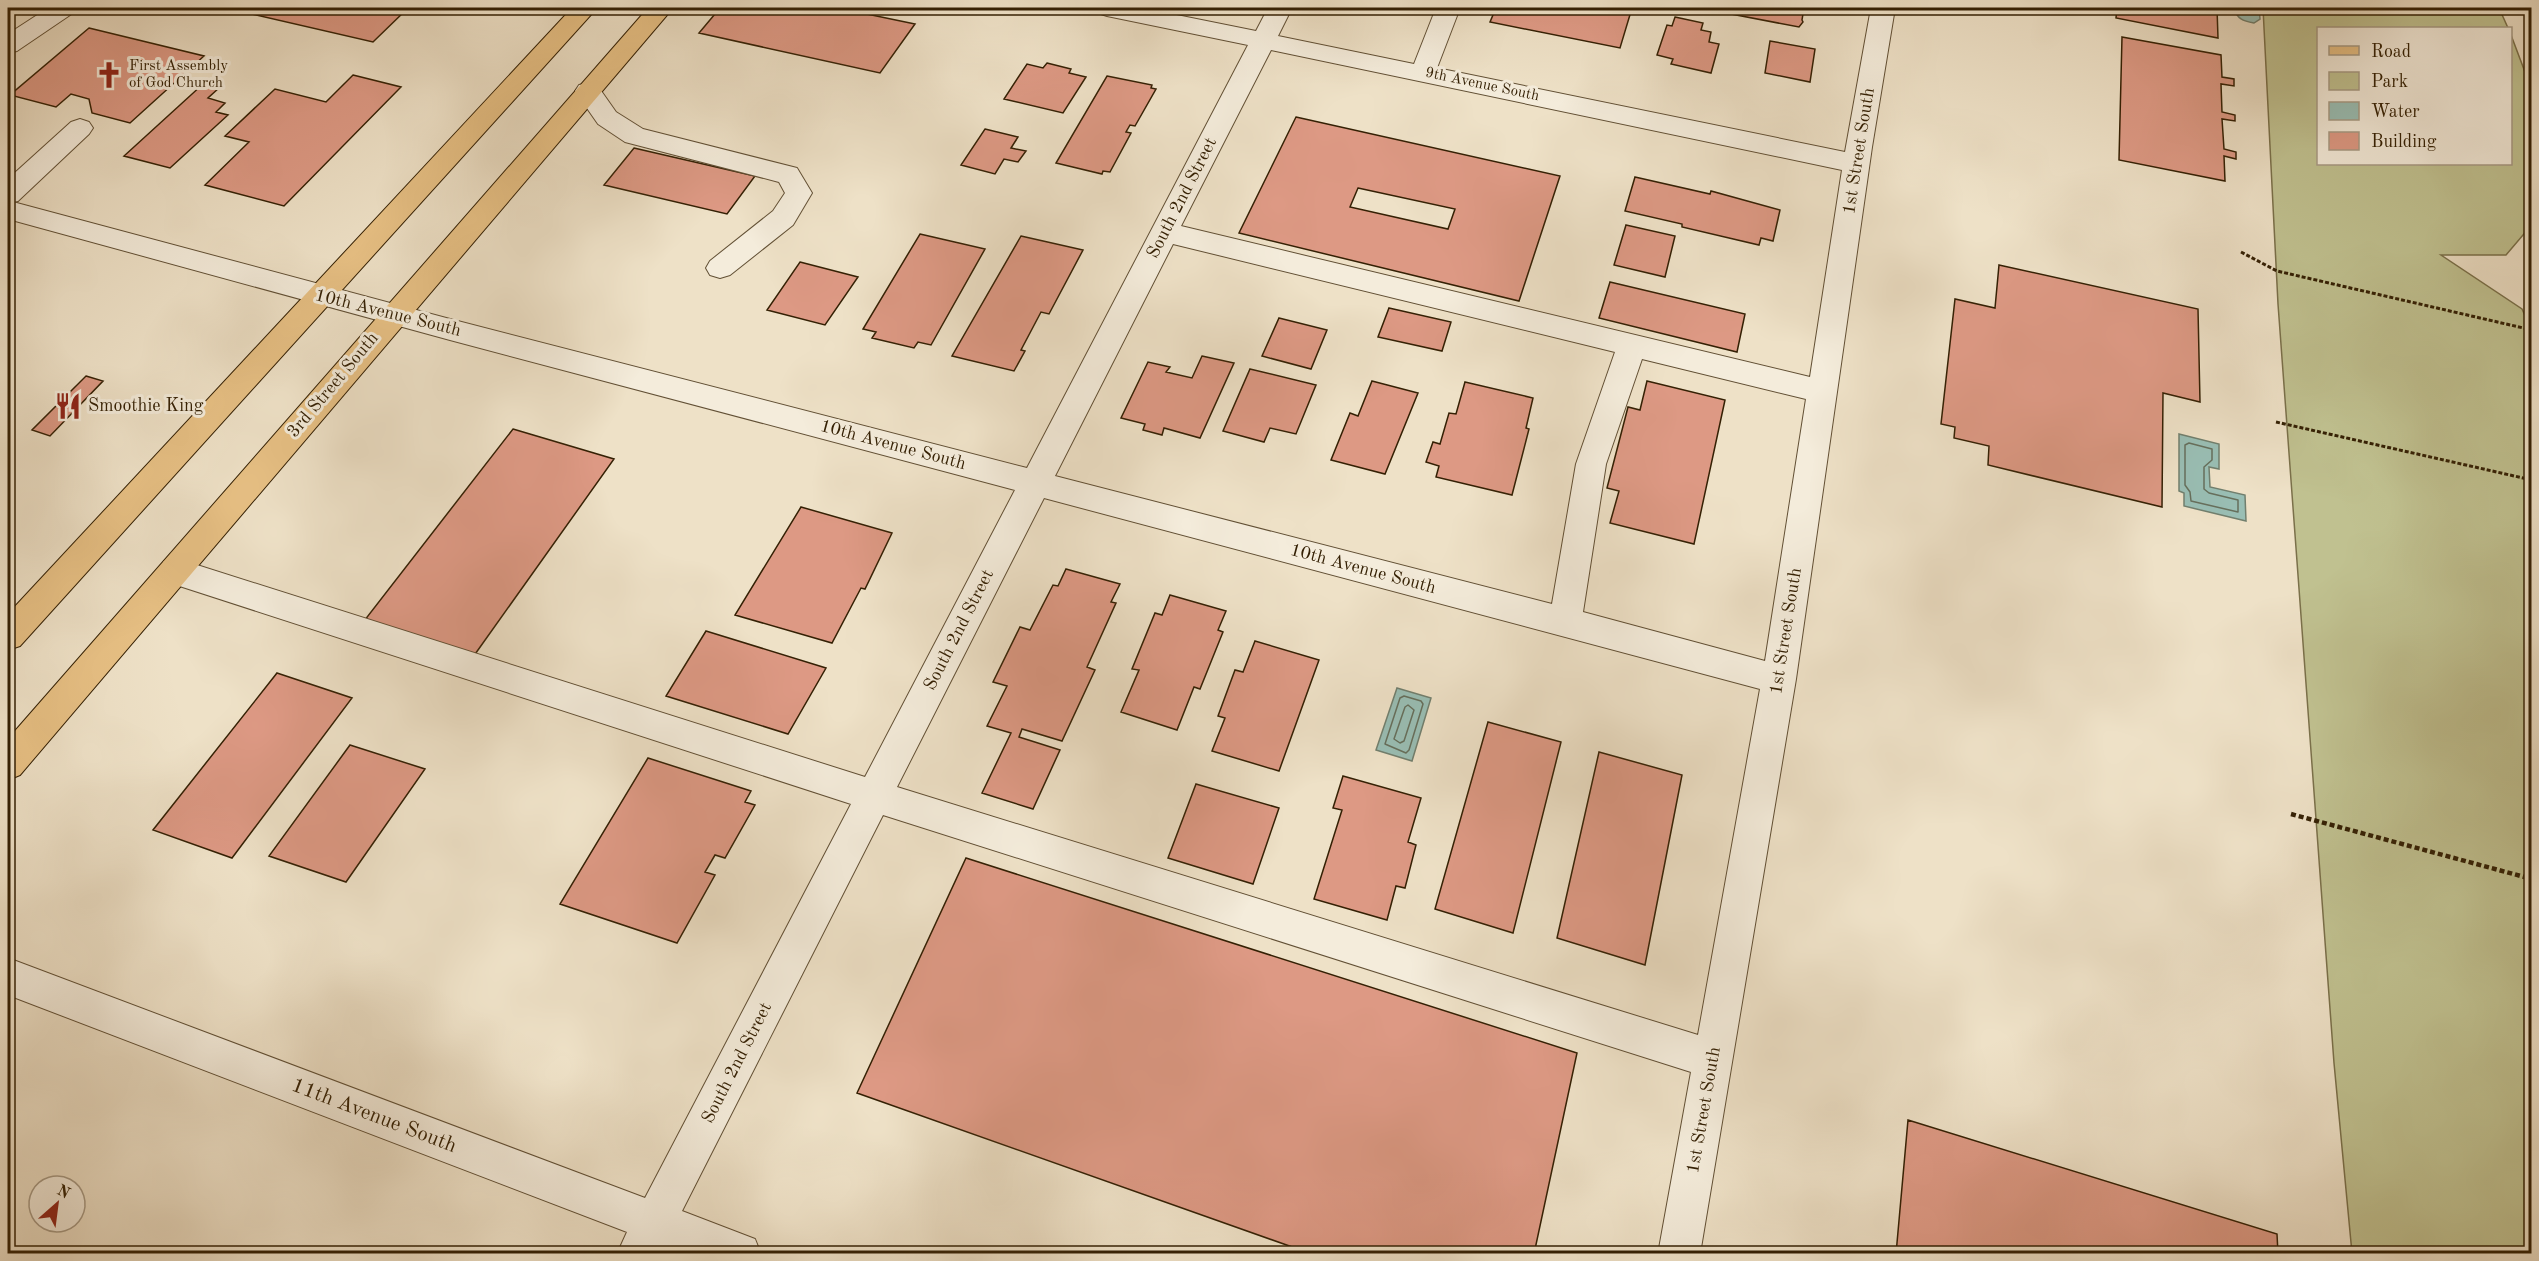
<svg xmlns="http://www.w3.org/2000/svg" width="2539" height="1261" viewBox="0 0 2539 1261" font-family="'Old Standard TT',serif">
	<style>
		.green { fill: #c0c190; stroke: #7a704a; stroke-width: 1.5 }
		.water { fill: #99beb4; stroke: #717f6e; stroke-width: 1.5 }
		.lines { fill: none; stroke-linecap: round; stroke-linejoin: round }
		.shore { stroke: #666f5c; stroke-width: 1.5 }
		.building { fill: #dd9984; stroke: #342004; stroke-width: 1.5; fill-rule: evenodd }
		.minor-casing { stroke: #625035; stroke-width: 2 }
		.major-casing { stroke: #342004; stroke-width: 2 }
		.path-far1 { stroke: #342004; stroke-width: 3; stroke-dasharray: 4 2; stroke-linecap: butt }
		.path { stroke: #342004; stroke-width: 4.5; stroke-dasharray: 5 3; stroke-linecap: butt }
		.minor { fill: #f4ecdb; fill-rule: evenodd }
		.major { fill: #e7c084; fill-rule: evenodd }
		.labels { text-anchor: middle; dominant-baseline: central; stroke-width: 6; stroke-linejoin: round; paint-order: stroke }
		.far-poi-label { font-size: 15px; fill: #342004; stroke: #f4ecdb; text-anchor: start }
		.far-street-label { font-size: 15px; fill: #342004; stroke: #f4ecdb }
		.street-label { font-size: 18px; fill: #342004; stroke: #f4ecdb }
		.poi-label { font-size: 18px; fill: #342004; stroke: #f4ecdb; text-anchor: start }
		.near-street-label { font-size: 21px; fill: #342004; stroke: #f4ecdb }
	</style>
	<rect width="100%" height="100%" fill="#eee1c7"/>
	<filter id="stains"><feTurbulence type="fractalNoise" baseFrequency=".00333" numOctaves="4"/><feColorMatrix values="0 0 0 0 .2 0 0 0 0 .09 0 0 0 0 .02 0 0 0 .5 -.17"/></filter>
	<radialGradient id="worn" r=".72"><stop offset=".6" stop-color="#630" stop-opacity="0"/><stop offset="1" stop-color="#630" stop-opacity=".3"/></radialGradient>
	<path class="green" d="M2263,8H2499L2508,28H2318V164H2510L2511,35L2531,88L2532,184L2529,228L2506,255H2441L2522,309L2531,329V1253H2352L2334,1063L2278,304Z"/>
	<path class="water" d="M2234,8H2259L2260,19L2254,23C2243,21 2237,19 2234,8Z
		M2179,434L2219,444V469L2209,467L2210,487L2245,495L2246,521L2184,506V493L2179,491Z
		M1397,688L1431,698L1412,761L1376,750Z"/>
	<g class="lines">
		<path class="shore" d="M2189,443L2212,449V460L2204,467V489L2209,493L2238,500V512L2191,501L2190,492L2185,485V445Z
			M1404,696L1421,701L1423,704L1409,750L1406,753L1385,744L1400,698Z
			M1408,705L1414,710L1404,741L1400,743L1394,739L1405,707Z"/>
	</g>
	<path class="building" d="M238,8H408L373,42L235,10Z
		M720,8H838L915,24L880,73L699,33Z
		M1496,8H1632L1620,48L1490,22Z
		M1711,8H1804L1802,20L1803,22L1799,27L1710,10Z
		M2117,8H2217L2218,38L2116,18Z
		M1675,17L1703,23L1701,30L1711,32L1709,42L1719,44L1711,73L1671,64L1673,59L1657,55L1667,25L1672,26Z
		M89,28L204,56L130,123L92,113L89,99L71,94L56,107L10,95Z
		M2122,37L2221,55L2222,77L2234,79V86L2221,84L2222,112L2235,115V121L2222,119L2224,149L2236,152V159L2224,156L2225,181L2119,160Z
		M1770,41L1815,49L1810,82L1765,73Z
		M1047,63L1071,69L1069,73L1086,77L1063,113L1004,99L1027,64L1043,68Z
		M353,75L401,87L284,206L205,185L249,142L225,136L275,89L326,102Z
		M1107,76L1152,85L1151,88L1156,89L1135,126L1130,125L1126,132L1131,133L1110,172L1103,171L1102,174L1056,163Z
		M203,84L219,88L208,98L225,103L216,112L228,115L170,168L124,156Z
		M1296,117L1560,176L1519,301L1239,233ZM1358,188L1455,209L1448,229L1350,207Z
		M985,129L1018,137L1011,148L1026,151L1018,162L1004,159L995,174L961,165Z
		M634,148L755,176L727,214L604,185Z
		M1635,177L1710,194L1711,191L1780,210L1773,241L1761,238L1759,245L1682,227V224L1625,211Z
		M1626,225L1675,236L1665,277L1614,265Z
		M920,234L985,249L931,345L918,342L914,348L872,338L876,332L863,329Z
		M1021,236L1083,250L1049,314L1041,312L1021,350L1025,351L1014,371L952,356Z
		M800,262L858,277L825,325L767,310Z
		M1999,265L2198,309L2200,402L2163,393L2162,507L1988,465L1989,446L1954,438L1955,427L1941,424L1955,299L1995,308Z
		M1610,282L1745,314L1737,352L1599,318Z
		M1389,308L1451,322L1442,351L1378,337Z
		M1279,318L1327,330L1311,369L1262,356Z
		M1202,356L1234,363L1200,438L1164,428L1162,435L1143,430L1145,424L1121,418L1148,362L1170,367L1166,372L1192,378Z
		M1250,369L1316,385L1296,434L1270,428L1264,442L1223,431Z
		M86,376L103,381L50,436L32,430Z
		M1372,381L1418,393L1385,474L1331,460L1350,413L1358,416Z
		M1647,381L1725,400L1694,544L1610,523L1619,491L1607,488L1628,407L1640,410Z
		M1465,382L1533,398L1526,428L1529,429L1512,495L1436,477L1439,466L1426,462L1433,442L1440,444L1449,413L1456,414Z
		M513,429L614,459L473,657L364,621Z
		M801,507L892,533L865,589L861,588L832,643L735,615Z
		M1066,569L1120,584L1111,602L1116,603L1087,667L1095,670L1062,741L1022,729L1019,737L1060,750L1033,809L982,793L1011,733L987,726L1007,686L993,682L1020,627L1030,630L1053,585L1058,586Z
		M1170,595L1226,611L1218,630L1223,632L1200,689L1194,687L1177,730L1121,712L1139,670L1132,669L1155,613L1162,615Z
		M706,631L826,668L788,734L666,696Z
		M1255,641L1319,660L1279,771L1212,751L1225,718L1218,716L1235,670L1243,672Z
		M277,673L352,698L232,858L153,830Z
		M1488,722L1561,742L1513,933L1435,909Z
		M350,745L425,769L346,882L269,856Z
		M1599,752L1682,775L1645,965L1557,938Z
		M648,758L751,791L745,802L755,805L725,858L715,855L705,872L715,875L677,943L560,904Z
		M1343,776L1421,798L1408,842L1416,845L1405,888L1396,886L1387,920L1314,899L1342,810L1333,808Z
		M1196,784L1279,808L1253,884L1168,858Z
		M966,858L1577,1053L1534,1254H1312L857,1093Z
		M1908,1120L2277,1234L2278,1254H1896Z"/>
	<g class="lines">
		<defs>
			<path id="minor" d="M48,8H76L73,13L17,51L8,53V34Z
				M1095,8H1142L1256,31L1268,8H1292L1278,36L1414,64L1436,8H1460L1437,68L1845,152L1871,8H1895L1872,147L1796,679L1700,1254H1658L1691,1072L883,815L682,1211L755,1239L761,1254H684L664,1246L660,1254H617L627,1232L8,995V958L645,1198L851,804L164,581L159,571L164,561L175,558L865,777L1015,490L450,340L8,219V179L71,122L80,119L89,122L93,128L89,134L18,201L13,202L450,319L1027,468L1248,45L1107,16L1098,13ZM1271,50L1842,170L1810,377L1181,226ZM1173,244L1615,352L1576,464L1552,604L1055,476ZM1642,359L1806,399L1765,661L1583,612L1606,464ZM1044,498L1760,689L1698,1035L897,787Z
				M588,83L597,85L616,112L643,129L797,168L812,193L793,225L730,275L720,278L710,275L706,268L710,261L773,211L785,193L779,182L625,142L598,124L575,91L579,85Z"/>
			<path id="major" d="M572,8H597L20,646L8,650V614Z
				M648,8H673L20,775L8,780V739Z"/>
		</defs>
		<use href="#minor" class="minor-casing"/>
		<use href="#major" class="major-casing"/>
		<path class="path-far1" d="M2241,252L2277,271L2532,330
			M2276,422L2532,480"/>
		<path class="path" d="M2291,814L2532,879"/>
		<use href="#minor" class="minor"/>
		<use href="#major" class="major"/>
	</g>
	<defs>
		<symbol id="church-bare" viewBox="-9 -9 18 18"><path d="M-1.2-6h2.4v3.5h3.3v2.4h-3.3V6h-2.4V-.1h-3.3v-2.4h3.3Z" fill="#8f2418" stroke="#f4ecdb" stroke-width="2.5" paint-order="stroke"/></symbol>
		<symbol id="restaurant-bare" viewBox="-9 -9 18 18"><path d="M-5-6h1v4h1v-4h1v4h1v-4h1v5L-1.5 .5V6h-2V.5L-5-1ZM5-6V6H3V1.5H1.5Q1.5-4 5-6Z" fill="#8f2418" stroke="#f4ecdb" stroke-width="2.5" paint-order="stroke"/></symbol>
	</defs>
	<g fill-rule="evenodd">
		<use href="#church-bare" x="90" y="56" width="38" height="38"/>
		<use href="#restaurant-bare" x="49" y="387" width="38" height="38"/>
	</g>
	<g class="labels">
		<g class="far-poi-label">
			<text x="129" y="66">First Assembly<tspan x="129" dy="17">of God Church</tspan></text>
		</g>
		<g class="far-street-label">
			<text transform="translate(1482 85) rotate(12)">9th Avenue South</text>
		</g>
		<g class="street-label">
			<text transform="translate(1859 151) rotate(-81)">1st Street South</text>
			<text transform="translate(1182 198) rotate(-63)">South 2nd Street</text>
			<text transform="translate(388 313) rotate(14)">10th Avenue South</text>
			<text transform="translate(333 385) rotate(-50)">3rd Street South</text>
			<text transform="translate(893 445) rotate(15)">10th Avenue South</text>
			<text transform="translate(1363 569) rotate(15)">10th Avenue South</text>
			<text transform="translate(959 630) rotate(-63)">South 2nd Street</text>
			<text transform="translate(1786 631) rotate(-81)">1st Street South</text>
			<text transform="translate(737 1063) rotate(-63)">South 2nd Street</text>
			<text transform="translate(1704 1110) rotate(-80)">1st Street South</text>
		</g>
		<g class="poi-label">
			<text x="88" y="406">Smoothie King</text>
		</g>
		<g class="near-street-label">
			<text transform="translate(374 1116) rotate(21)">11th Avenue South</text>
		</g>
	</g>
	<rect width="2539" height="1261" fill="none" stroke="#eee1c7" stroke-width="30"/>
	<rect x="9" y="9" width="2521" height="1243" fill="none" stroke="#342004" stroke-width="3"/>
	<rect x="15" y="15" width="2509" height="1231" fill="none" stroke="#342004" stroke-width="1.5"/>
	<rect x="2317" y="27" width="195" height="138" fill="#f4ecdb" stroke="#a79a85" stroke-width="1.5"/>
	<rect x="2329" y="46" width="30" height="9" fill="#e7c084" stroke="#a79a85" stroke-width="1.5"/>
	<text x="2371" y="57" font-size="18" fill="#342004">Road</text>
	<rect x="2329" y="72" width="30" height="18" fill="#c0c190" stroke="#a79a85" stroke-width="1.5"/>
	<text x="2371" y="87" font-size="18" fill="#342004">Park</text>
	<rect x="2329" y="102" width="30" height="18" fill="#99beb4" stroke="#a79a85" stroke-width="1.5"/>
	<text x="2371" y="117" font-size="18" fill="#342004">Water</text>
	<rect x="2329" y="132" width="30" height="18" fill="#dd9984" stroke="#a79a85" stroke-width="1.5"/>
	<text x="2371" y="147" font-size="18" fill="#342004">Building</text>
	<g transform="translate(57 1204) rotate(28)"><circle r="28" fill="#f4ecdb" stroke="#a79a85" stroke-width="1.5"/>
	<path d="M0-4.5L10 22L0 15L-10 22Z" fill="#8f2418"/>
	<text y="-9" font-size="16" font-weight="bold" text-anchor="middle" fill="#342004">N</text>
	</g>
	<rect width="100%" height="100%" filter="url(#stains)"/>
	<rect width="100%" height="100%" fill="url(#worn)"/>
</svg>
